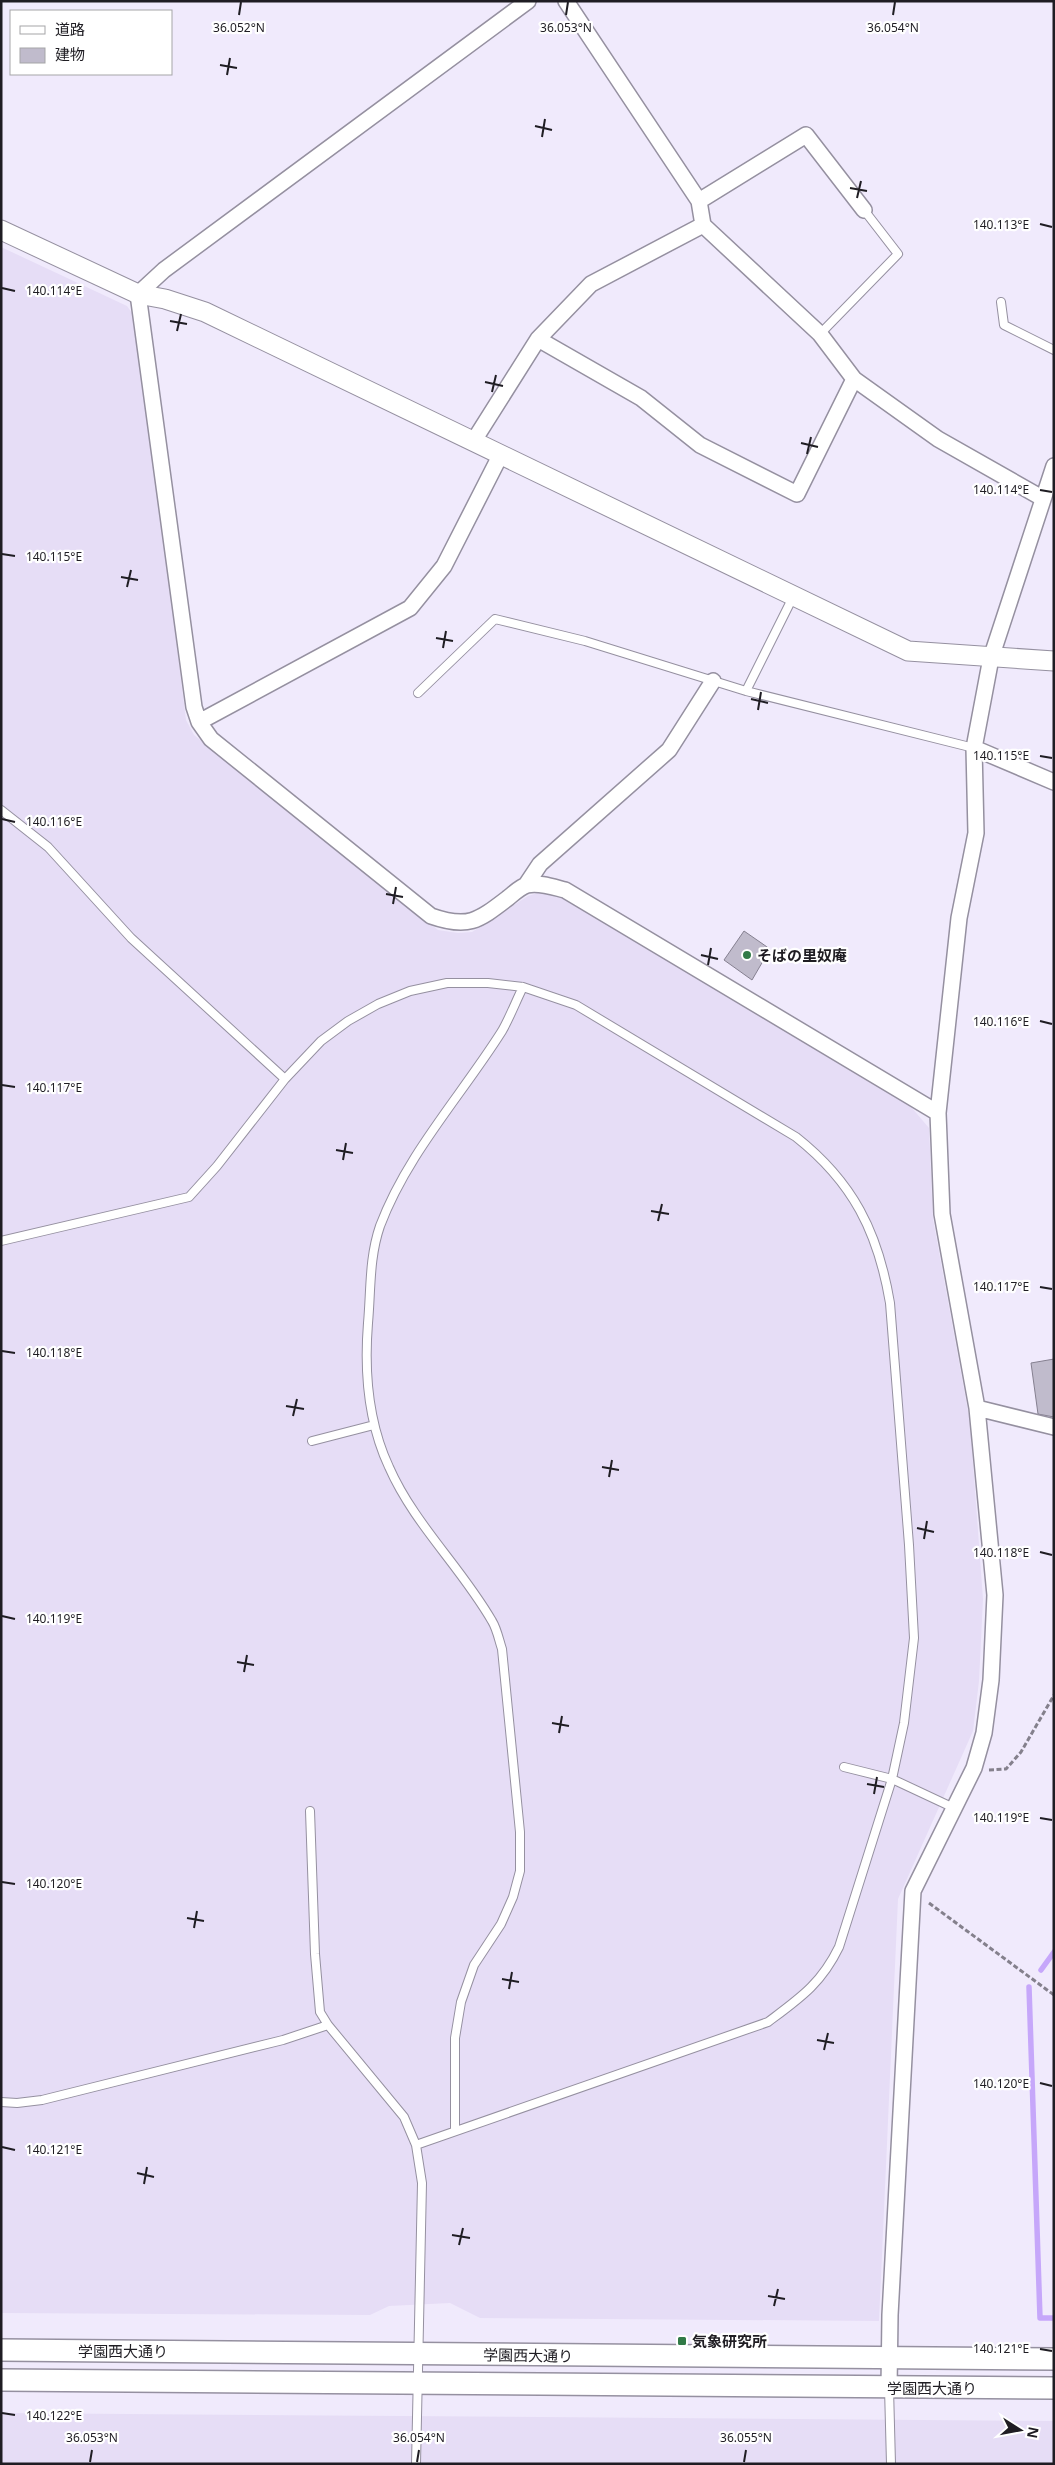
<svg xmlns="http://www.w3.org/2000/svg" width="1055" height="2465" viewBox="0 0 1055 2465" font-family="'Noto Sans','Noto Sans JP',sans-serif">
	<style>
		.built { fill: #e6ddf6 }
		.lines { fill: none; stroke-linecap: round; stroke-linejoin: round }
		.stream { stroke: #c6a7fa; stroke-width: 5.5 }
		.building { fill: #c0bbcc; stroke: #858090 }
		.service-casing { stroke: #9590a0; stroke-width: 10 }
		.minor-casing { stroke: #9590a0; stroke-width: 18 }
		.tertiary-casing { stroke: #9590a0; stroke-width: 21 }
		.secondary-casing { stroke: #9590a0; stroke-width: 24 }
		.path { stroke: #84808c; stroke-width: 3; stroke-dasharray: 5 2.5; stroke-linecap: butt }
		.service { stroke: #fff; stroke-width: 8 }
		.minor { stroke: #fff; stroke-width: 15 }
		.tertiary { stroke: #fff; stroke-width: 19 }
		.secondary { stroke: #fff; stroke-width: 21 }
		.ticks { fill: none; stroke: #1f1d23; stroke-width: 2 }
		.poi-dot { fill: #317a47; stroke: #fff; stroke-width: 2 }
		.labels { text-anchor: middle; dominant-baseline: central; stroke-width: 4.5; stroke-linejoin: round; paint-order: stroke }
		.poi-label { font-size: 15px; font-weight: bold; fill: #1f1d23; stroke: #fff; text-anchor: start }
		.street-label { font-size: 15px; fill: #1f1d23; stroke: #fff }
		.ticks-label { font-size: 12px; text-anchor: middle; fill: #1f1d23; stroke: #fff; stroke-width: 4.5; stroke-linejoin: round; paint-order: stroke }
	</style>
	<rect width="100%" height="100%" fill="#f0eafc"/>
	<path class="built" d="M1,247L127,306L137,320L186,720L194,735L438,930L458,933L472,932L528,896L544,891L562,895L906,1101L929,1128L933,1219L970,1422L983,1599L979,1681L973,1731L898,1899L879,2321L480,2318L450,2303L389,2306L370,2315L1,2313Z
		M1,2413L1054,2421V2464H1Z"/>
	<g class="lines">
		<path class="stream" d="M1041,1970L1054,1952
			M1029,1987L1040,2318H1054"/>
	</g>
	<path class="building" d="M744,931L770,949L752,980L724,960Z
		M1054,1359V1417L1038,1414L1031,1363Z"/>
	<g class="lines">
		<defs>
			<path id="service" d="M1001,302L1004,325L1054,350
				M820,334L898,254L864,210
				M746,691L793,597
				M418,693L495,619L585,641L746,691L974,748
				M1,810L48,847L131,938L285,1079
				M1,1241L189,1197L217,1166L285,1079L321,1041L348,1021L378,1004L410,991L447,983H488L523,987L576,1005L796,1137C853,1182 878,1232 890,1303L909,1545L914,1638L904,1723L892,1779L839,1947C821,1984 800,1998 768,2022L416,2145
				M312,1441L374,1425
				M844,1767L892,1779L954,1808
				M310,1811L315,1954L320,2012L328,2025L404,2117L416,2145L422,2183L416,2464
				M1,2102L17,2103L42,2100L283,2040L328,2025
				M455,2130V2038L461,2002L474,1965L501,1924L513,1897L520,1871V1832L502,1649C499,1640 497,1629 492,1621C461,1567 414,1524 389,1467C368,1422 364,1373 368,1323C371,1290 369,1258 380,1226C407,1154 461,1096 502,1031C510,1017 516,1001 523,987
				M889,2388L891,2464"/>
			<path id="minor" d="M528,1L164,270L138,294L194,707L199,722L211,739L431,916C468,929 478,921 508,898C513,894 520,887 527,885C539,882 553,887 565,890L938,1113
				M566,1L699,201
				M703,225L820,334L854,379L938,439L1042,498
				M538,339L641,398L700,445L797,494L854,379
				M473,442L538,339L591,284L703,225L699,201L806,135L864,210
				M199,722L410,608L444,566L500,456
				M974,748L1054,782
				M526,885L540,864L669,750L713,681
				M977,1408L1054,1427
				M889,2388L890,2315L913,1891L974,1768L984,1733L991,1680L995,1595L977,1408L942,1214L938,1113L959,918L976,833L974,748L991,658L1054,466"/>
			<path id="tertiary" d="M1,230L138,294L165,299L205,312L908,651L1054,661"/>
			<path id="secondary" d="M1,2350L1054,2359
				M1,2380L1054,2388"/>
		</defs>
		<use href="#service" class="service-casing"/>
		<use href="#minor" class="minor-casing"/>
		<use href="#tertiary" class="tertiary-casing"/>
		<use href="#secondary" class="secondary-casing"/>
		<path class="path" d="M989,1770L1006,1769L1021,1752L1054,1695
			M929,1903L1054,1995"/>
		<use href="#service" class="service"/>
		<use href="#minor" class="minor"/>
		<use href="#tertiary" class="tertiary"/>
		<use href="#secondary" class="secondary"/>
	</g>
	<path class="ticks" d="M239,15L241,2M566,15L568,2M893,15L895,2M220,65L237,68M227,75L230,58M535,126L552,130M542,137L545,119M850,188L867,191M857,198L861,181M1040,224L1052,227M2,288L15,291M170,321L187,324M177,331L181,314M485,382L503,386M492,392L496,375M801,443L818,447M807,454L811,437M1040,490L1052,492M2,554L15,556M121,577L138,580M127,587L131,570M436,638L453,641M443,648L446,631M751,699L768,703M758,710L761,692M1040,756L1052,758M2,819L15,822M386,894L403,897M393,904L396,887M701,955L718,959M708,965L711,948M1040,1021L1052,1024M2,1085L15,1087M336,1150L353,1153M343,1160L346,1143M651,1211L669,1214M658,1221L662,1204M1040,1287L1052,1289M2,1351L15,1353M286,1406L304,1409M293,1416L297,1399M602,1467L619,1470M609,1477L612,1460M917,1528L934,1532M924,1539L927,1521M1040,1552L1052,1555M2,1616L15,1619M237,1662L254,1665M244,1672L247,1655M552,1723L569,1726M559,1733L562,1716M867,1784L884,1787M874,1794L877,1777M1040,1818L1052,1820M2,1882L15,1884M187,1918L204,1921M194,1928L197,1911M502,1979L519,1982M509,1989L512,1972M817,2040L834,2043M824,2050L828,2033M1040,2083L1052,2086M2,2147L15,2150M137,2173L154,2177M144,2184L147,2167M452,2235L470,2238M459,2245L463,2228M768,2296L785,2299M774,2306L778,2289M1040,2349L1052,2351M2,2413L15,2415M90,2462L92,2450M417,2462L419,2450M744,2462L746,2450"/>
	<g class="poi-dot">
		<circle cx="747" cy="955" r="5"/>
		<rect x="677" y="2336" width="10" height="10" rx="2.5"/>
	</g>
	<g class="labels">
		<g class="poi-label">
			<text x="757" y="955">そばの里奴庵</text>
			<text x="692" y="2341">気象研究所</text>
		</g>
		<g class="street-label">
			<text x="123" y="2351">学園西大通り</text>
			<text transform="translate(528 2355) rotate(1)">学園西大通り</text>
			<text x="932" y="2388">学園西大通り</text>
		</g>
	</g>
	<g class="ticks-label">
		<text x="239" y="32">36.052°N</text>
		<text x="566" y="32">36.053°N</text>
		<text x="893" y="32">36.054°N</text>
		<text x="1001" y="229">140.113°E</text>
		<text x="54" y="295">140.114°E</text>
		<text x="1001" y="494">140.114°E</text>
		<text x="54" y="561">140.115°E</text>
		<text x="1001" y="760">140.115°E</text>
		<text x="54" y="826">140.116°E</text>
		<text x="1001" y="1026">140.116°E</text>
		<text x="54" y="1092">140.117°E</text>
		<text x="1001" y="1291">140.117°E</text>
		<text x="54" y="1357">140.118°E</text>
		<text x="1001" y="1557">140.118°E</text>
		<text x="54" y="1623">140.119°E</text>
		<text x="1001" y="1822">140.119°E</text>
		<text x="54" y="1888">140.120°E</text>
		<text x="1001" y="2088">140.120°E</text>
		<text x="54" y="2154">140.121°E</text>
		<text x="1001" y="2353">140.121°E</text>
		<text x="54" y="2420">140.122°E</text>
		<text x="92" y="2442">36.053°N</text>
		<text x="419" y="2442">36.054°N</text>
		<text x="746" y="2442">36.055°N</text>
	</g>
	<rect width="1055" height="2465" fill="none" stroke="#1f1d23" stroke-width="5"/>
	<rect x="10" y="10" width="162" height="65" fill="#ffffff" stroke="#a5a5a7"/>
	<rect x="20" y="26" width="25" height="8" fill="#ffffff" stroke="#a5a5a7"/>
	<text x="55" y="35" font-size="15" fill="#1f1d23">道路</text>
	<rect x="20" y="48" width="25" height="15" fill="#c0bbcc" stroke="#a5a5a7"/>
	<text x="55" y="60" font-size="15" fill="#1f1d23">建物</text>
	<g transform="translate(1020 2430) rotate(101)" stroke="#ffffff" stroke-width="4" paint-order="stroke">
	<path d="M0-4L9 19L0 12L-9 19Z" fill="#1f1d23"/>
	<text y="-8" font-size="14" font-weight="bold" text-anchor="middle" fill="#1f1d23">N</text>
	</g>
</svg>
